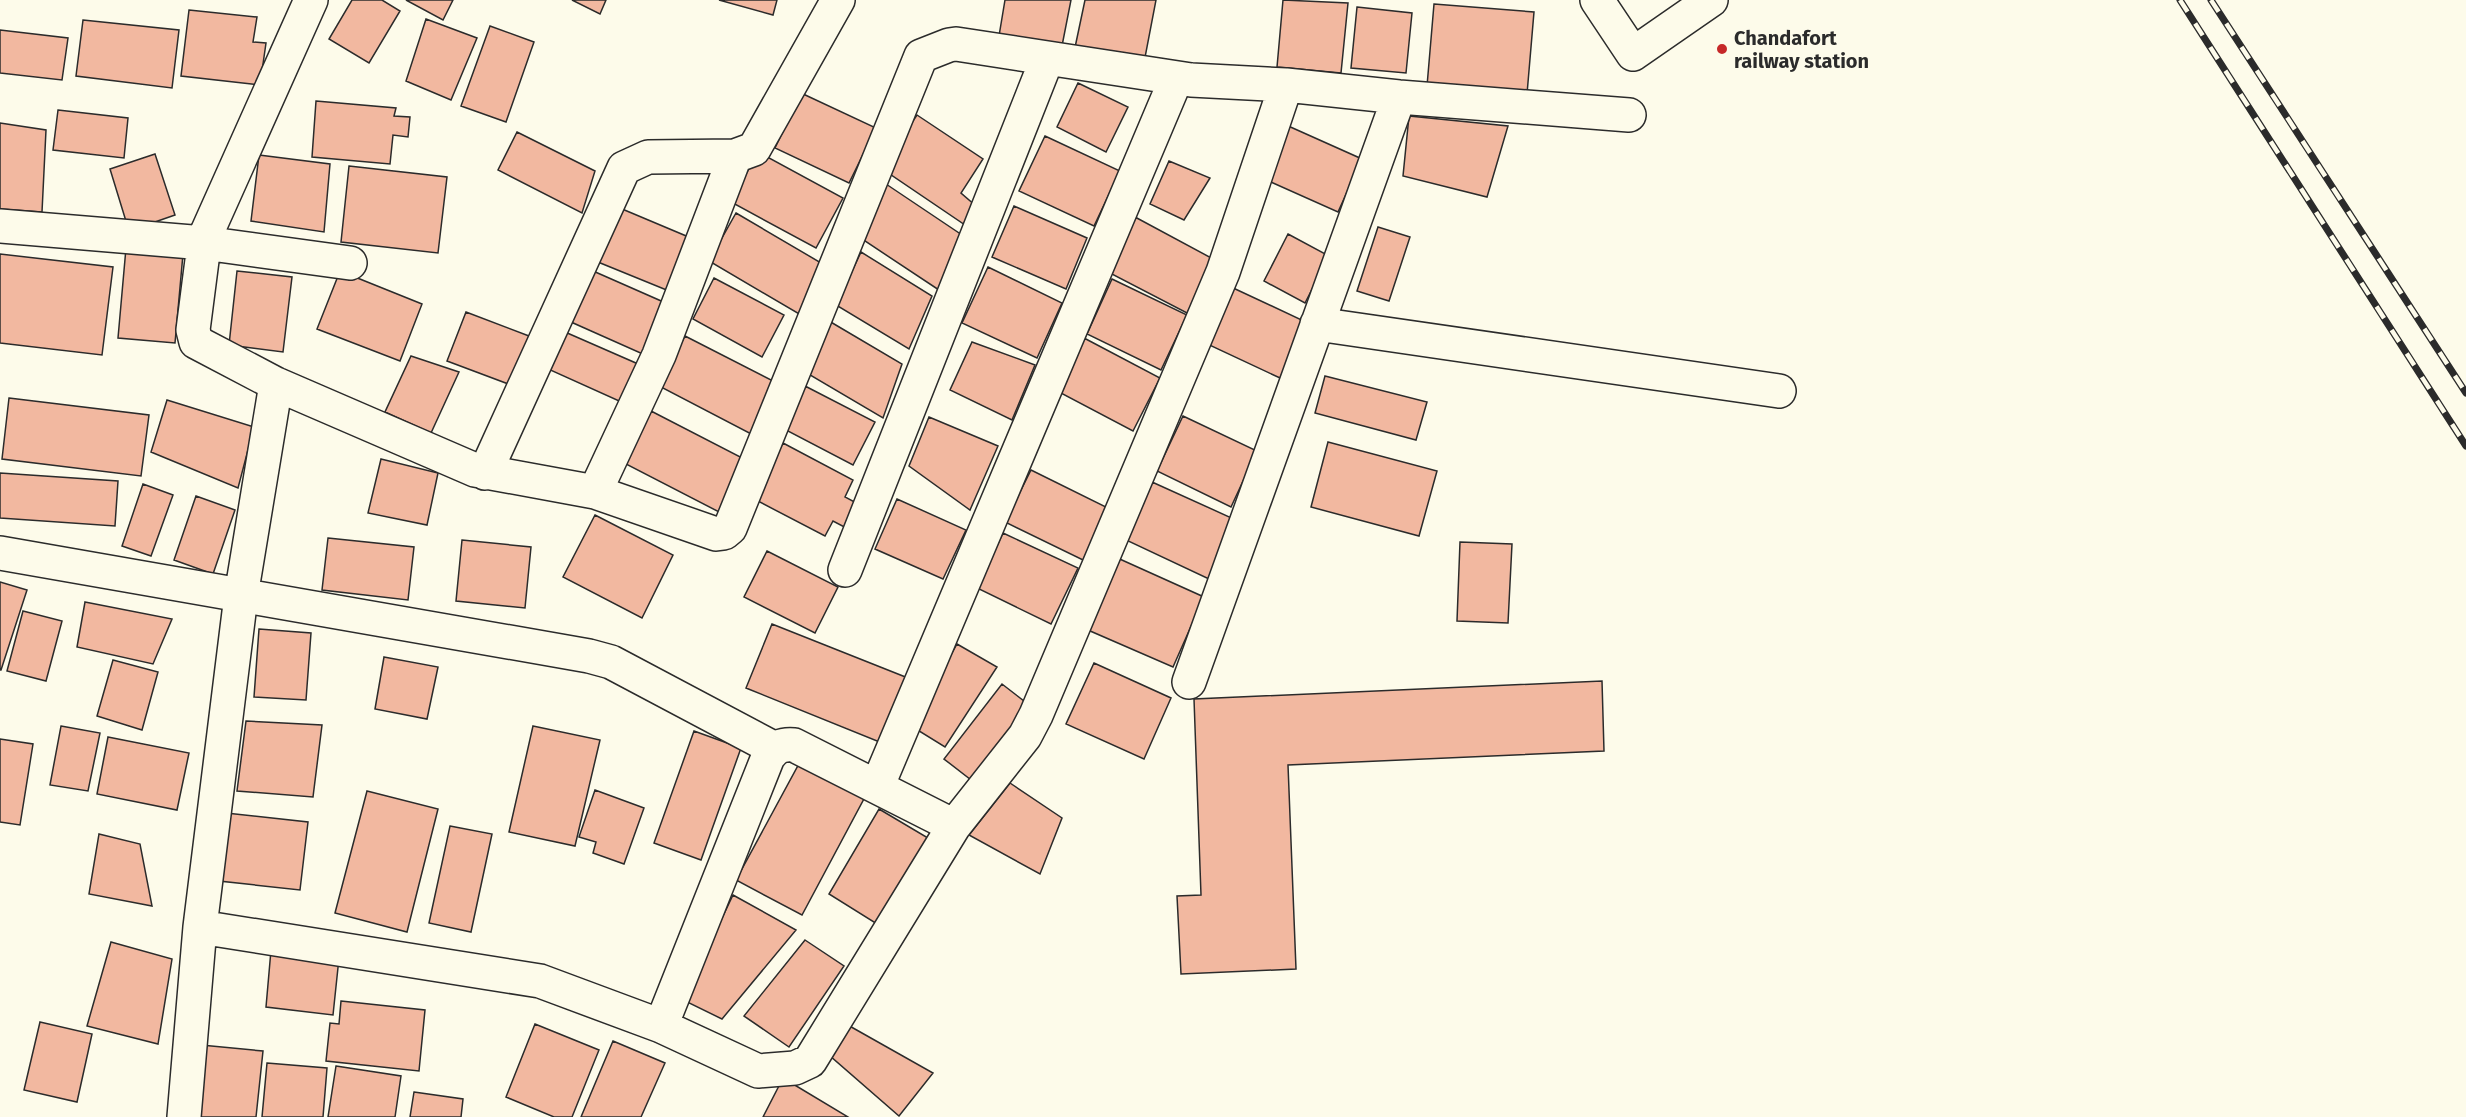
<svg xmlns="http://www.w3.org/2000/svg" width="2466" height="1117" viewBox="0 0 2466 1117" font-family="'Fira Sans',sans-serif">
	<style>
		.building { fill: #f2b8a0; stroke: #2b2b2b; stroke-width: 1.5 }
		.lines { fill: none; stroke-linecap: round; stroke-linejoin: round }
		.minor-casing { stroke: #2b2b2b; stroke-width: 36 }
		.minor { stroke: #fdfbea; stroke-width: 33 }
		.rail-casing { stroke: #2b2b2b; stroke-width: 7 }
		.rail { stroke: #fdfbea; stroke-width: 4.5; stroke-dasharray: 14; stroke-linecap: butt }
		.poi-dot { fill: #c62828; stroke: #fdfbea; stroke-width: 2 }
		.labels { text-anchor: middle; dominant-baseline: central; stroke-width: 4.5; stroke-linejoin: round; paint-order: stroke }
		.poi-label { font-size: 20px; font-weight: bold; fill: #2b2b2b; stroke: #fdfbea; text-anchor: start }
	</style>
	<rect width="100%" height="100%" fill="#fdfbea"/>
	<path class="building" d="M352,0H382L400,11L369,63L329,39Z
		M406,0H453L443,20Z
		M572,0H606L600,14Z
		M719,0H777L773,15Z
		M1005,0H1071L1062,46L998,42Z
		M1085,0H1156L1143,68L1073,57Z
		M1283,0L1348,3L1341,73L1277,67Z
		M1434,4L1534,12L1527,94L1427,86Z
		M1357,7L1412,13L1406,73L1351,68Z
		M189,10L257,17L253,42L266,43L260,85L181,76Z
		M426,19L477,38L451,100L406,81Z
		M83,20L179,30L172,88L76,76Z
		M490,26L534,42L506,122L461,106Z
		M0,30L68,38L62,80L0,73Z
		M1078,83L1128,107L1106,152L1057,127Z
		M801,93L876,128L849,183L775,148Z
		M316,101L396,108L394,116L410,117L408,137L393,135L390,164L312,157Z
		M58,110L128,118L124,158L53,150Z
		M917,115L983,159L961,193L983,212L971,229L881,168Z
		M1409,116L1508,126L1487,197L1403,176Z
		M0,123L46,130L42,212L0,209Z
		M1286,125L1362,159L1338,212L1262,178Z
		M517,132L595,171L582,213L498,170Z
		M1045,136L1120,171L1094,226L1019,191Z
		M758,152L843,198L816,248L731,202Z
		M155,154L175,215L129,231L110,169Z
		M259,155L330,164L324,232L251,221Z
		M1169,161L1210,178L1184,220L1150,204Z
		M349,166L447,177L438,253L341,242Z
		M883,182L965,237L945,294L862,239Z
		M615,206L691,238L669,291L593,260Z
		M1014,206L1087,238L1066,289L992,257Z
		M736,213L833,270L806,318L709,261Z
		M1135,217L1215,260L1187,313L1106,271Z
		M1378,227L1410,237L1389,301L1357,291Z
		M1288,234L1329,256L1305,303L1264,281Z
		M126,248L183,254L175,343L118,338Z
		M861,252L932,296L909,349L836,305Z
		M0,254L113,267L102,355L0,343Z
		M584,267L668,304L645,355L562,318Z
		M988,267L1062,303L1037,358L962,323Z
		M237,271L292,277L283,352L229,345Z
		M340,271L422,304L400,361L317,329Z
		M714,278L784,315L762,357L693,319Z
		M1112,279L1187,315L1161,370L1087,334Z
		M1231,287L1306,322L1280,378L1205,343Z
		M466,312L529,336L511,385L447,361Z
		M829,321L902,364L883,418L810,375Z
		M565,332L645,367L628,405L548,369Z
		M685,336L781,385L755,436L659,386Z
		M1084,338L1160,378L1133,431L1057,391Z
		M972,342L1035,365L1012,420L950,390Z
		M411,356L459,372L431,433L385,412Z
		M1325,376L1427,402L1416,440L1315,413Z
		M805,386L875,422L853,465L784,429Z
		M9,398L149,415L141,476L2,459Z
		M167,400L254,427L238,488L151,452Z
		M651,411L752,463L725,515L624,463Z
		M1183,416L1257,451L1231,507L1157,471Z
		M929,417L998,446L970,510L909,466Z
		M1328,442L1437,471L1419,536L1311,507Z
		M783,443L853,480L845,497L864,507L852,531L833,521L825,536L754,499Z
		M381,459L438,473L427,525L368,513Z
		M1031,470L1108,508L1083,560L1005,522Z
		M0,473L118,481L115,526L0,518Z
		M1152,482L1236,520L1209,579L1126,540Z
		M143,484L173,495L151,556L122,546Z
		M196,496L235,510L213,574L174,560Z
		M897,499L966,530L943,579L875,549Z
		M595,515L673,555L642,618L563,577Z
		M1003,533L1078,568L1051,624L977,588Z
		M328,538L414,547L408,600L322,590Z
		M462,540L531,547L525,608L456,601Z
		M1460,542L1512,544L1508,623L1457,621Z
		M767,551L838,587L815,633L744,597Z
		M1113,556L1204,597L1173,667L1081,627Z
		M0,582L27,590L1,670H0Z
		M85,602L172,619L153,664L77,647Z
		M23,611L62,621L46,681L7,671Z
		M772,624L913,680L887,745L746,688Z
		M259,629L311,633L306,700L254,697Z
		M957,644L997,667L945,747L911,726Z
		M384,657L438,667L427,719L375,709Z
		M113,660L158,672L142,730L97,716Z
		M1094,663L1171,698L1144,759L1066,724Z
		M1602,681L1604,751L1288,765L1296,969L1181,974L1177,896L1201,895L1194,699Z
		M1002,684L1033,708L975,783L944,759Z
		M246,721L322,725L313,797L237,791Z
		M61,726L100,733L88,791L50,785Z
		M533,726L600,740L575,846L509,832Z
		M694,731L741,748L701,860L654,843Z
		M108,737L189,753L177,810L97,794Z
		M0,739L33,744L20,825L0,822Z
		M801,760L866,795L802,915L736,880Z
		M1010,783L1062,818L1040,874L969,835Z
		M595,790L644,808L624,864L593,853L596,842L579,837Z
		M367,791L438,809L407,932L335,913Z
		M879,809L928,838L877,924L829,894Z
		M226,813L308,822L300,890L219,881Z
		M450,826L492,834L471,932L429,923Z
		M99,834L140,844L152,906L89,894Z
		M733,895L796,930L722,1019L683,1000Z
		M805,940L844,966L789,1047L744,1016Z
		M111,942L172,959L158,1044L87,1026Z
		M271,950L339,958L333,1015L266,1007Z
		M341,1001L425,1010L419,1071L326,1061L330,1023L339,1024Z
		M40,1022L92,1034L77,1102L24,1090Z
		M535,1024L599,1050L572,1117H554L506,1097Z
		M846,1024L933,1073L899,1116L829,1055Z
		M613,1041L665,1063L641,1117H581Z
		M201,1045L263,1051L256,1117H195Z
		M267,1063L327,1068L323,1117H262Z
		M336,1066L401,1076L395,1117H328Z
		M783,1078L848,1117H763Z
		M414,1092L463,1099L461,1117H410Z"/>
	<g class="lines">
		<defs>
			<path id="minor" d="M311,0L205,237L193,330L196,342L276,384L475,470L595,492L716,534L724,533L730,528L921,56L949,45L956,44L1191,80L1286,85L1399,97L1629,115
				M1597,0L1633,54L1711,0
				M0,226L204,243L350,263
				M1317,324L1779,391
				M485,473L624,168L648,157L735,156
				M595,492L659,355L735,156L754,149L838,0
				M0,553L589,656L611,662L775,749
				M845,570L1047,59
				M1189,682L1399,97
				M877,787L1176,79
				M200,927L540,981L661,1026L758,1071L795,1068L810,1061L954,826L1025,736L1036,715L1223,272L1286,85
				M661,1026L768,757C776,747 781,744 794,745L954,826
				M184,1117L200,927L241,596L276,384"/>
		</defs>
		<use href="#minor" class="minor-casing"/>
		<use href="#minor" class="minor"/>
		<defs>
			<path id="rail" d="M2180,0L2466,446
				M2211,0L2466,393"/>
		</defs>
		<use href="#rail" class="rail-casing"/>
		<use href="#rail" class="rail"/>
	</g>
	<circle class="poi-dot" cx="1722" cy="49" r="6"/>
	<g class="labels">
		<g class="poi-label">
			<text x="1734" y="38">Chandafort<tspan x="1734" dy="23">railway station</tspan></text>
		</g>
	</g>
</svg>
